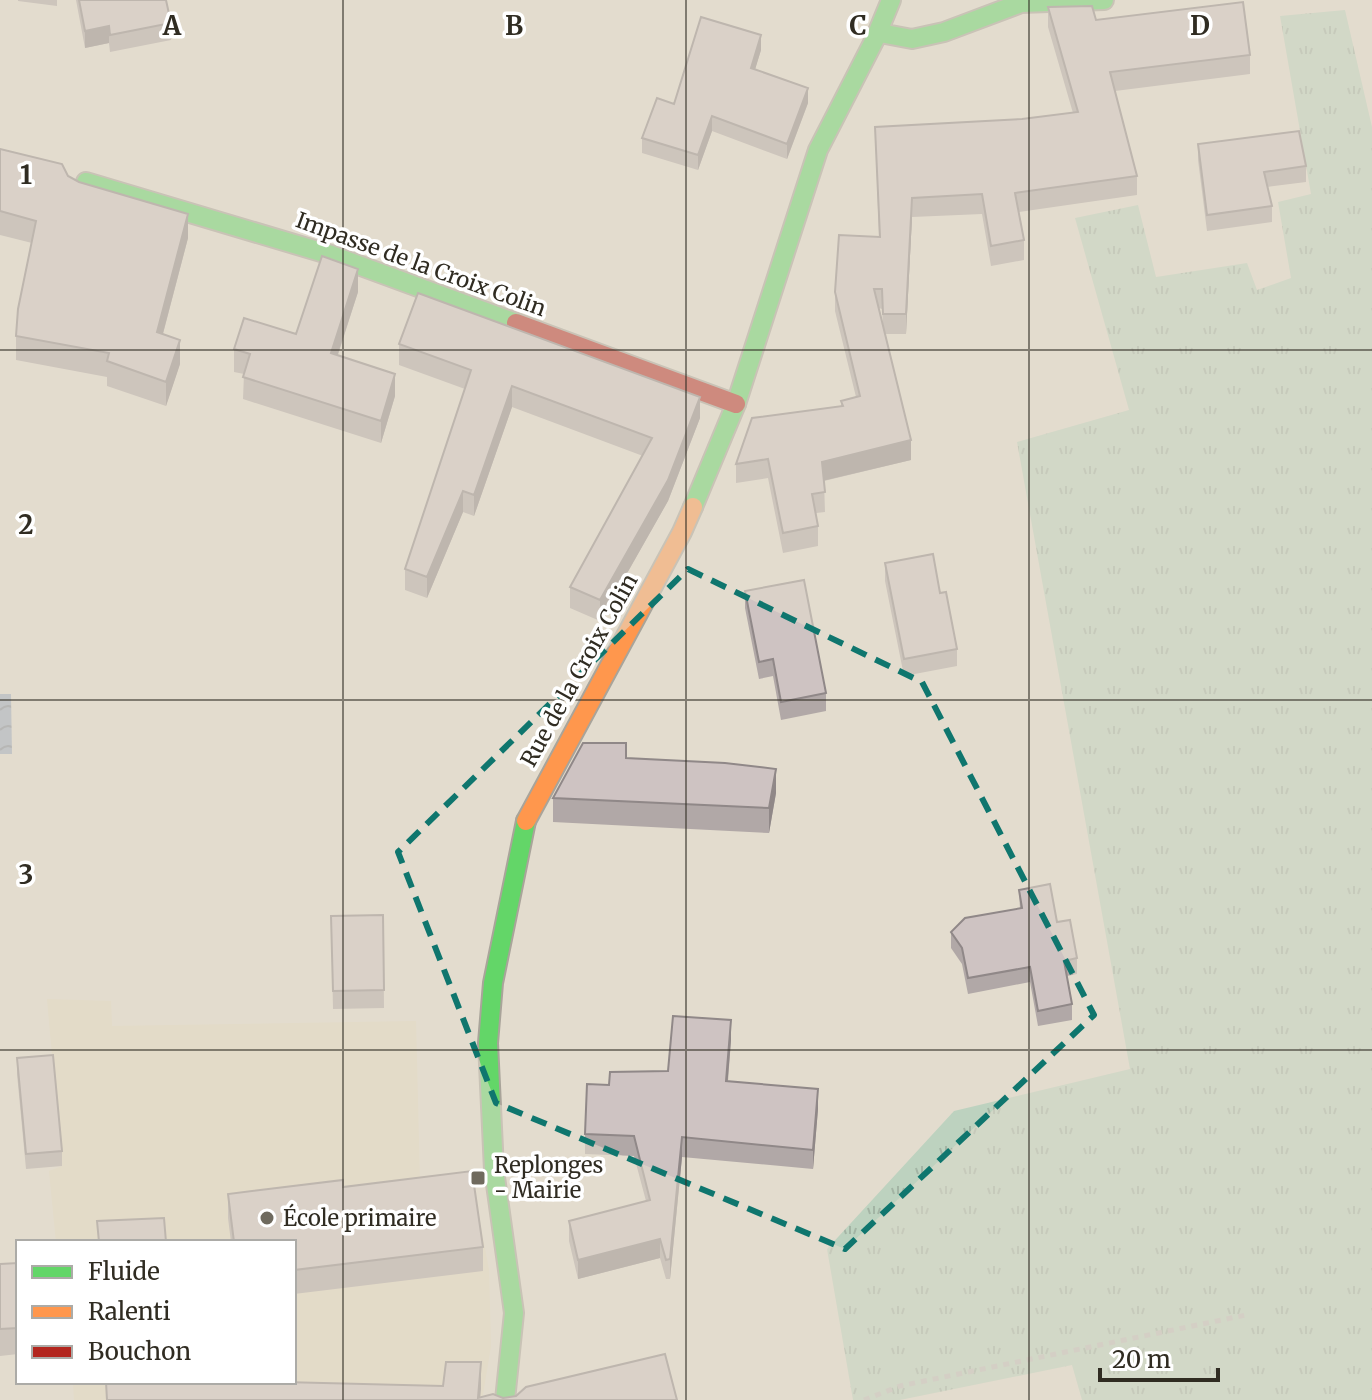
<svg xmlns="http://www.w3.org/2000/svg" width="1372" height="1400" viewBox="0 0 1372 1400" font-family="Merriweather,serif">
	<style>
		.built { fill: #e3d9c0 }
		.grass { fill: url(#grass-tufts) }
		.water { fill: url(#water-waves) }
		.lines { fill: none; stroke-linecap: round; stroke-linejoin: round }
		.fast-casing { stroke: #a9a49a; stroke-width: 22 }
		.slow-casing { stroke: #a9a49a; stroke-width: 22 }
		.jam-casing { stroke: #a9a49a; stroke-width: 22 }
		.path { stroke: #c1bfba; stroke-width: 5; stroke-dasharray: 6 6; stroke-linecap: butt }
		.fast { stroke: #63d668; stroke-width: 18 }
		.slow { stroke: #ff974d; stroke-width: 18 }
		.jam { stroke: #b3261e; stroke-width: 18 }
		.wall { fill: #b1a8a7; fill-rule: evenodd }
		.shaded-wall { fill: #908888 }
		.building { fill: #cec3c2; stroke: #908888; stroke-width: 2 }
		.marked { fill: none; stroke: #0f766e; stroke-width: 6; stroke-dasharray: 16 10; stroke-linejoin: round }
		.grid { fill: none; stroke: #302c22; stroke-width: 2; stroke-opacity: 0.55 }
		.poi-dot { fill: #6f6a5e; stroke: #fff; stroke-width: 3 }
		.labels { text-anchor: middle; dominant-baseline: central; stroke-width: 7; stroke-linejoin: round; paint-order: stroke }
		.street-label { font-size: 22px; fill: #302c22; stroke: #fff }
		.poi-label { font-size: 22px; fill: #302c22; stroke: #fff; text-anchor: start }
		.grid-label { font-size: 26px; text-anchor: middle; font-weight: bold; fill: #302c22; stroke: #fff; stroke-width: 7; stroke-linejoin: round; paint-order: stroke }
	</style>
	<defs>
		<pattern id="grass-tufts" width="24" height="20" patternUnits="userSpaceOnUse" patternTransform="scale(2)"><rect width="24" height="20" fill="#bdd2bf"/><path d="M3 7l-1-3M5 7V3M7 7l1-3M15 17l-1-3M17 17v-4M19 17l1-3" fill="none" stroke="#a3b4a4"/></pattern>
		<pattern id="water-waves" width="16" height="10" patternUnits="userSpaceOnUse" patternTransform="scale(2)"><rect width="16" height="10" fill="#9ca8bc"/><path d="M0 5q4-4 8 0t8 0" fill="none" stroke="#808998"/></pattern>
	</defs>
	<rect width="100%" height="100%" fill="#e3dcce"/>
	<path class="built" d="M47,999L111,1001L112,1026L416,1021L420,1185L472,1179L489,1270L491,1346L482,1400H74L73,1382H294V1242H56L49,1171L62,1166Z"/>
	<path class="grass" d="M1345,10L1372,127V1400H1082L1072,1365L900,1400H853L827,1249L954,1111L1130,1069L1017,442L1129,410L1075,218L1138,205L1156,277L1247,263L1257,290L1291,278L1278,202L1311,194L1280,16Z"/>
	<path class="water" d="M0,694H11L12,754H0Z"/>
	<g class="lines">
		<defs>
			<path id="fast" d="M880,33L912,39L944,32L1021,3L1104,0
				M86,182L331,255L516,323
				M693,507L736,404L818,150L875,39L891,0
				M505,1400L514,1313L494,1170L488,1043L493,983L526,821"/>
			<path id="slow" d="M526,821L682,532L693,507"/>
			<path id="jam" d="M516,323L736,404"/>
		</defs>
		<use href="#fast" class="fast-casing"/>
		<use href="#slow" class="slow-casing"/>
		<use href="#jam" class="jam-casing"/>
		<path class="path" d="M864,1400L900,1386L1246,1315"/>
		<use href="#fast" class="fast"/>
		<use href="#slow" class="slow"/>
		<use href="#jam" class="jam"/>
	</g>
	<path class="wall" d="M18,0H57V6L18,1Z
		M76,0H166L171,23V40L110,52L109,43L85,48Z
		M1048,7L1096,20L1250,55V74L1115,91L1137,176V195L1019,212L1024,240V260L991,266L982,214L912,217L906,334H885L911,460L824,481L825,512L816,513L818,526V546L783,553L768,478L736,483V464L841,406V401L856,397L835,311V292L879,237L875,127L1022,119L1073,113L1048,27ZM879,308L882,309L883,324Z
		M761,50L755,69L808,103L787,159L712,131L698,170L642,153V138L674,104Z
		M1198,144L1306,166V182L1267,187L1272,206V222L1207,231L1198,160Z
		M0,149L68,176L188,238L163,334L180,364L166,406L107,386V377L16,360V336L32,243L0,235Z
		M358,292L338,355L395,396L381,443L243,399L244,374L234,372V349L296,334Z
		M399,344L700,418L668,501L600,621L570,608V587L643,456L512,407L474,516L463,512L427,598L405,590V569L465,389L399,365Z
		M885,563L957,649V666L904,676L885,581Z
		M745,591L826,693V711L781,720L773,676L759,679L745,608Z
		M626,758L776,793L769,833L553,822V798Z
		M1019,890L1057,922L1077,958V974L1067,976L1072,1004V1020L1038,1026L1030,982L968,994L962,964L951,948V932L1020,909Z
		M383,915L384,1008L333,1009L331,916Z
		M731,1040L728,1081L818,1109L813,1169L682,1157L670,1279H666L660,1258L578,1279L569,1241V1221L646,1201L634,1156L585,1154V1134L609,1085L668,1071Z
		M17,1058L62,1151V1166L26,1169L17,1074Z
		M343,1187L483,1247V1271L294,1294V1242H231L228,1218V1194Z
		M18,1263V1354L0,1356V1264Z"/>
	<path class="shaded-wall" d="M109,26V43L85,48V31Z
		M761,35V50L751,83V68Z
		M808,88V103L787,159V144Z
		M712,116V131L698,170V155Z
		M912,198V217L906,334V314Z
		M188,214V238L157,356V332Z
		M358,269V292L331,375V353Z
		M180,340V364L166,406V382Z
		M395,374V396L381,443V421Z
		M512,386V407L474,516V495Z
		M700,397V418L668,501L600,621V600Z
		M911,440V460L822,481V462Z
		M463,491V512L427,598V577Z
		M776,769V793L769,833V808Z
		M731,1020V1040L726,1100V1081Z
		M818,1089V1109L813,1169V1150Z
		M682,1137V1157L670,1279V1259Z
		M660,1239V1258L578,1279V1260Z
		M481,1362V1389L480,1400H478Z"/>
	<path class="building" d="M79,0H166L171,23L110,35L109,26L85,31Z
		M1243,2L1250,55L1110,72L1137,176L1015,193L1024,240L991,246L982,194L912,198L906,314H883L882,289H874L911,440L822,462L825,492L812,494L818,526L783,533L768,459L736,464L752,418L843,406L841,401L860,396L835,292L839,235L880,237L875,127L1022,119L1078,112L1048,7L1092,6L1096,20Z
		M701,17L761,35L751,68L808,88L787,144L712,116L698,155L642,138L657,98L674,104Z
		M1299,131L1306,166L1264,172L1272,206L1207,215L1198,144Z
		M0,149L62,164L68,176L79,182L188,214L157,332L180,340L166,382L107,361L109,353L16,336L18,309L36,221L0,211Z
		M322,256L358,269L331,353L395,374L381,421L243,377L250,354L234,349L244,318L296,334Z
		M418,293L700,397L668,480L600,600L570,587L652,438L512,386L474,495L463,491L427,577L405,569L471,370L399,344Z
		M933,554L940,593L946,592L957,649L904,659L885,563Z
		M804,580L826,693L781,702L773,659L759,662L745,591Z
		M583,743H626V758L725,763L776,769L769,808L553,798Z
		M1050,884L1057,922L1070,920L1077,958L1064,961L1072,1004L1038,1011L1030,967L968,978L962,948L951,932L965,918L1022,908L1019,890Z
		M383,915L384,990L333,991L331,916Z
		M673,1016L731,1020L726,1081L818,1089L813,1150L682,1137L670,1259L666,1260L660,1239L578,1260L569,1221L650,1200L634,1136L585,1134L587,1084L609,1085L610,1072L668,1071Z
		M53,1055L62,1151L26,1154L17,1058Z
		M472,1171L483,1247L294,1270V1242H234L228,1194L343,1180V1187Z
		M164,1218L166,1242H99L97,1221Z
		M18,1263V1328L0,1329V1264Z
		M665,1354L677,1400H107L106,1382H283L443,1386L446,1362H481L478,1398L493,1394L503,1398L516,1396L526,1387Z"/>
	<path d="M0 0H1372V1400H0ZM688,569L922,682L1094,1015L845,1249L496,1103L398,852Z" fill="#e3dcce" fill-opacity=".55" fill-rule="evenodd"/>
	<path class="marked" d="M688,569L922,682L1094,1015L845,1249L496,1103L398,852Z"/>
	<path class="grid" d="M343,0V1400M686,0V1400M1029,0V1400M0,350H1372M0,700H1372M0,1050H1372"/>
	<g class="poi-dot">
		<rect x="470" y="1170" width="16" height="16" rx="4"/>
		<circle cx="267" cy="1218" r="8"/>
	</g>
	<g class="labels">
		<g class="street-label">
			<text transform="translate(421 264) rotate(20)">Impasse de la Croix Colin</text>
			<text transform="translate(579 670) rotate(-61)">Rue de la Croix Colin</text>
		</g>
		<g class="poi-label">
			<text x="494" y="1165">Replonges<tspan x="494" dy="25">- Mairie</tspan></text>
			<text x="283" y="1218">École primaire</text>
		</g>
	</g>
	<g class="grid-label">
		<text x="172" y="35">A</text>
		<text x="514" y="35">B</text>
		<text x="858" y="35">C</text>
		<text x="1200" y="35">D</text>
		<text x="26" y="184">1</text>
		<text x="26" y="534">2</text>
		<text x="26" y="884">3</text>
	</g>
	<rect x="16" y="1240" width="280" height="144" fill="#ffffff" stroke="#acaba7" stroke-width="2"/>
	<rect x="32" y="1266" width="40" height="12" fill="#63d668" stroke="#acaba7" stroke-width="2"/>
	<text x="88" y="1280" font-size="24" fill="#302c22">Fluide</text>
	<rect x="32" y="1306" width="40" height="12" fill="#ff974d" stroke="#acaba7" stroke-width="2"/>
	<text x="88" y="1320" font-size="24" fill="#302c22">Ralenti</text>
	<rect x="32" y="1346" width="40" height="12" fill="#b3261e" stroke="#acaba7" stroke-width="2"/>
	<text x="88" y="1360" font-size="24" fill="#302c22">Bouchon</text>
	<path d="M1100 1368v12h118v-12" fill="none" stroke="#302c22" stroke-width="4"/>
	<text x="1112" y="1368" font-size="24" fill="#302c22" stroke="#ffffff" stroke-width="6" paint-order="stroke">20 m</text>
</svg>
